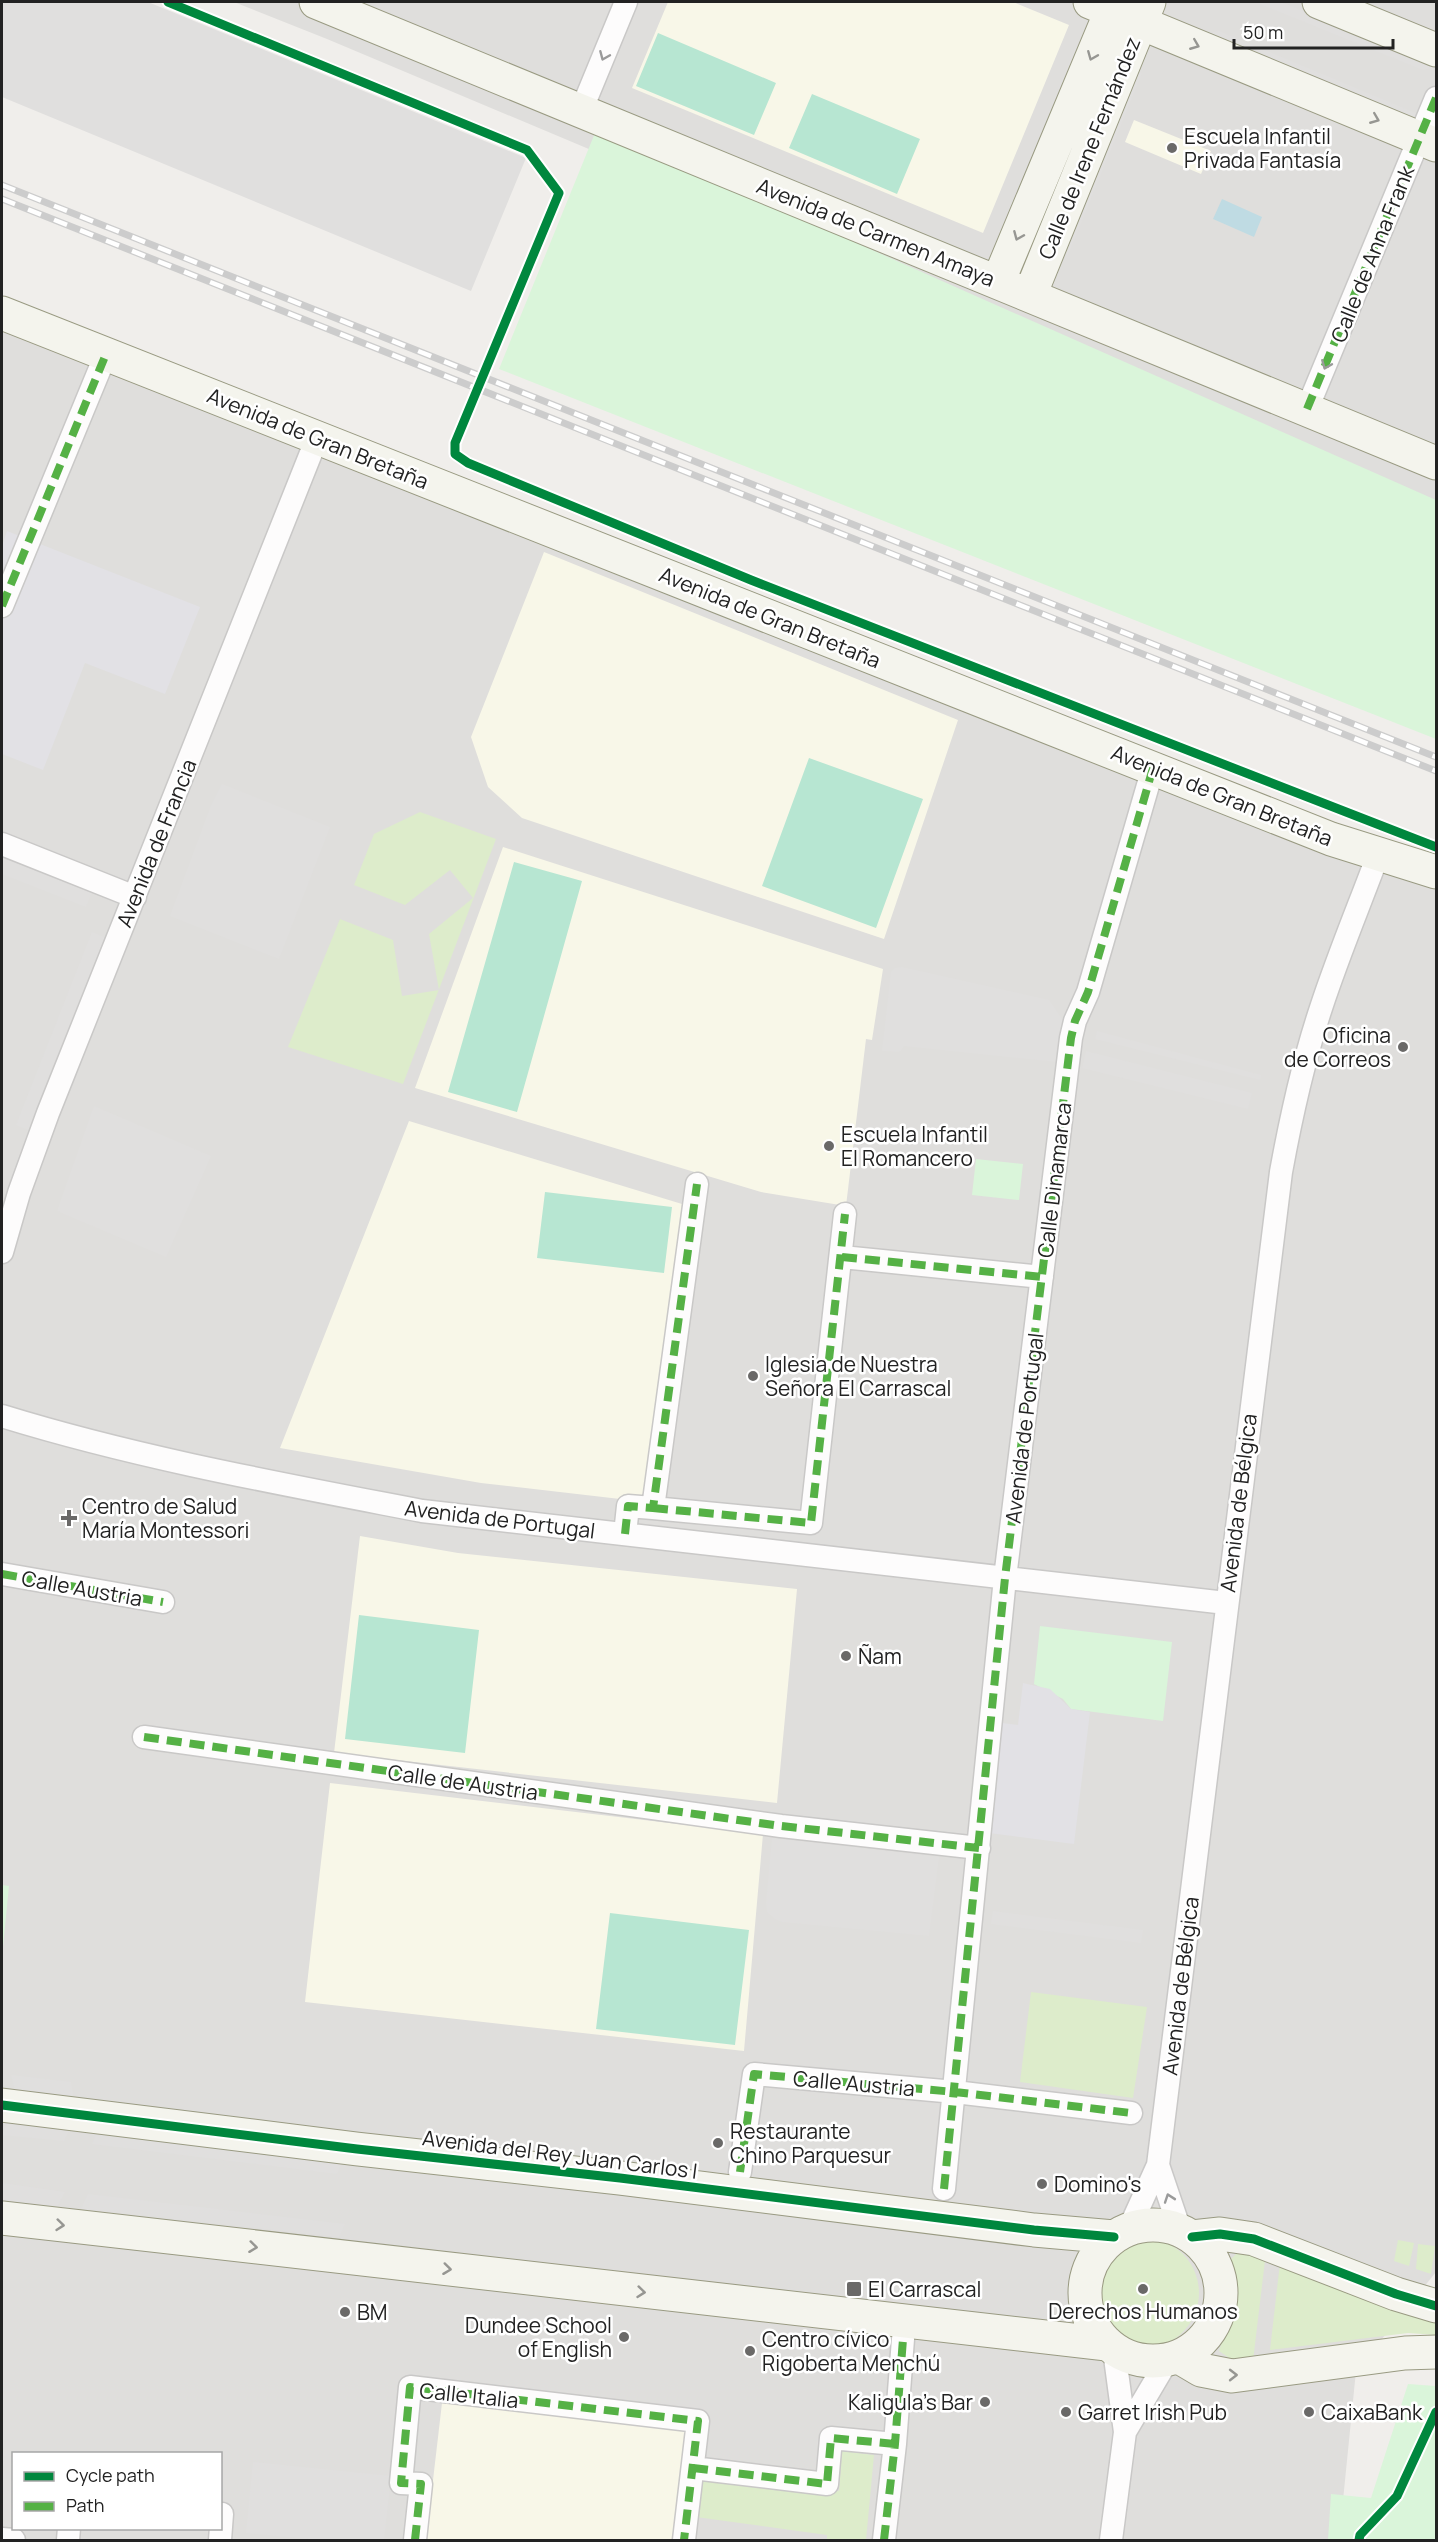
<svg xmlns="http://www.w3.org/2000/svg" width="1438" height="2542" viewBox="0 0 1438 2542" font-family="Manrope,sans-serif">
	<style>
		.residential { fill: #dfdedc; fill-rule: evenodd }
		.education { fill: #f8f7e8 }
		.grass { fill: #ddeccb }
		.park { fill: #daf5da }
		.pitch { fill: #b7e6d2 }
		.parking { fill: #e0dfde }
		.plaza { fill: #e2e1e5 }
		.water { fill: #bfdbe3 }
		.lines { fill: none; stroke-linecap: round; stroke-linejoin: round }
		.street-casing { stroke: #c9c8c7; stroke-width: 25 }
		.secondary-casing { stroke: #999a82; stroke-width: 35 }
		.street { stroke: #fdfcfc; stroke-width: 22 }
		.secondary { stroke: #f4f4ed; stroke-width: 33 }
		.rail-casing { stroke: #ccc; stroke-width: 7 }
		.rail { stroke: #fff; stroke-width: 4.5; stroke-dasharray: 14; stroke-linecap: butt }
		.quiet { stroke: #55b145; stroke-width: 8; stroke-dasharray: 15 8; stroke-linecap: butt }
		.cycleway-casing { stroke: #fff; stroke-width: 13 }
		.cycleway { stroke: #00873e; stroke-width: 9 }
		.oneway { stroke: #969692 }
		.oneway2 { stroke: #9a9a9a }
		.poi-dot { fill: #6a6968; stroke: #fff; stroke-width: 2 }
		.labels { text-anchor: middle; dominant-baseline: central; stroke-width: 5; stroke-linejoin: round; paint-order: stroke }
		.poi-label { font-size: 21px; fill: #222; stroke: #fff; text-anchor: start }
		.street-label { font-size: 21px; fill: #222; stroke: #fff }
	</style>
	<rect width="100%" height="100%" fill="#f0eeeb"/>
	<path class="residential" d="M234,2H1436V505L327,39Z
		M2,313L1436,872V2272L1356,2371L1339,2540H2ZM14,2454H220V2528H14Z"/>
	<path class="education" d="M668,2H1013L1069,25L983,233L632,88Z
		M1134,120L1211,151L1201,174L1125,142Z
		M544,552L958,720L884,939L522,818L488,787L471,737Z
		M503,847L883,969L872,1040L866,1039L846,1206L761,1192L415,1088Z
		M409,1121L682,1204L646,1502L481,1483L280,1448Z
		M360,1536L458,1553L797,1589L777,1803L334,1753Z
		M330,1783L763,1834L744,2051L305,2002Z
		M442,2403L690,2430L678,2540H426Z"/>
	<path class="grass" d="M420,812L496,839L403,1084L288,1047L340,919L393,940L402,996L439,990L429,934L473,898L450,870L405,905L354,885L374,834Z
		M1031,1992L1147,2007L1133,2098L1020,2082Z
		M1089 2293a55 55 0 1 1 110 0a55 55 0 1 1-110 0Z
		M1398,2240L1414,2243L1409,2266L1394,2261Z
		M1418,2244L1435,2246L1431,2274L1416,2269Z
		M1241,2249L1266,2252L1253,2361L1231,2359L1219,2351C1231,2314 1245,2301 1231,2259Z
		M1280,2263L1436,2319V2335L1408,2333L1270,2350Z
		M842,2451L874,2455L866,2540H827V2535L696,2517L701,2476L839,2491Z"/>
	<path class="park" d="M597,128L1436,500V739L499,369Z
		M976,1159L1023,1164L1019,1200L972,1195Z
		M1040,1626L1172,1642L1163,1721L1071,1709L1063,1699L1034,1684Z
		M2,1885L9,1886L2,1957Z
		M1408,2384L1436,2386V2540H1328L1331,2494L1371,2498Z"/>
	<path class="pitch" d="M658,33L776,83L754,135L636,86Z
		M812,94L920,139L897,194L789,148Z
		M809,758L923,799L876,928L762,886Z
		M514,862L582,881L517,1112L448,1092Z
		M545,1192L672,1207L664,1273L537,1258Z
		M359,1615L479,1630L465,1753L345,1739Z
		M610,1913L749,1930L735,2045L596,2029Z"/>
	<path class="parking" d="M2,2H148L526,158L471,291L2,97Z
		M1255,2H1281L1436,65V67L1423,70Z
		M1219,31L1418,114L1415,121L1205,34Z
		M1076,46L1082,49L1009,228L1002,225Z
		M1134,70L1142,73L1068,255L1059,251Z
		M222,784L330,827L279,959L170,916L210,808Z
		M2,853L93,889L86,907L2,874Z
		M92,932L106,938L31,1131L16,1125Z
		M902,967L1049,1000L1064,1022L1057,1062L904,1046L900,1052L882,1051L891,972L895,968Z
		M1097,1031L1261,1075L1260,1080L1095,1039Z
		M1086,1051L1252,1093L1248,1109L1082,1068Z
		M94,1106L211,1156L166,1257L57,1211Z
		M772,1838L939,1857L929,1936L782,1922L775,1919L767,1912L766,1903Z
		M993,1911L1143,1930L1141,1943L991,1924Z
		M11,2075L71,2082L74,2100L15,2091Z
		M10,2117L71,2126L64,2141L2,2135Z
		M99,2129L343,2159L337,2174L92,2144Z
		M2,2183L65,2192L57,2207L2,2200Z
		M88,2194L345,2224L339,2237L81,2209Z
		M253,2462L391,2476L384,2540H318L246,2533Z"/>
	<path class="plaza" d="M7,531L200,607L165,694L85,663L43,770L2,754V546Z
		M1023,1683L1050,1689L1071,1709L1090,1712L1074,1844L989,1833L1002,1723L1018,1725Z"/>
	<path class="water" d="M1222,199L1262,217L1254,237L1213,219Z"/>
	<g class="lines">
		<defs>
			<path id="street" d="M581,111L626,2
				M1307,409L1436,98
				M2,606L106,354
				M2,844L135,897
				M2,1252L19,1193L48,1113L317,438
				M842,1257L1042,1277
				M2,1416C138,1458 282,1484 422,1511L1226,1603
				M653,1508L811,1523L845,1214
				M625,1534L628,1506L653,1508L697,1184
				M2,1574L163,1602
				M144,1737L781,1826L979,1848
				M1158,2165L1180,2230
				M740,2172L754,2074L955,2092L1131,2113
				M944,2189L1005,1578L1071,1038L1075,1021L1088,992L1153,768
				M1129,2229L1158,2165L1281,1172C1291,1117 1303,1062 1321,1008C1338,956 1359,906 1378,855
				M1125,2432L1167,2361
				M693,2468L827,2484L831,2438L895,2444
				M2,2539L14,2540
				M68,2540L69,2528
				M220,2540L222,2514H220
				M415,2540L421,2484L401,2483L410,2387L698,2421L684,2540
				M884,2540L895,2444L903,2339
				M1111,2540L1125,2432L1114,2350"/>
			<path id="secondary" d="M316,2L1436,463
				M1090,2L1436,145
				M1319,2L1436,50
				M998,282L1115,2
				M1030,295L1149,2
				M2,313L1331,839L1436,872
				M2,2105L357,2149L620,2178L1034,2230L1114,2237
				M2,2218L1107,2344
				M1085 2293a68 68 0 1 1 136 0a68 68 0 1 1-136 0Z
				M1192,2237L1220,2234L1254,2239L1396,2294L1436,2306
				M1179,2357L1201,2370L1232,2376L1405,2353L1436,2352"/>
		</defs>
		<use href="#street" class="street-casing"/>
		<use href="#secondary" class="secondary-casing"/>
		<use href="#street" class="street"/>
		<use href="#secondary" class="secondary"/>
		<defs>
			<path id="rail" d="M2,185L1436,757
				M2,199L1436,771"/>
		</defs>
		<use href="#rail" class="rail-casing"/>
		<use href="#rail" class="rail"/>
		<path class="quiet" d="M1307,409L1436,98
			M2,606L106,354
			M842,1257L1042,1277
			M653,1508L811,1523L845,1214
			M625,1534L628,1506L653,1508L697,1184
			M2,1574L163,1602
			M144,1737L781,1826L979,1848
			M740,2172L754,2074L955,2092L1131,2113
			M944,2189L1005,1578L1071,1038L1075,1021L1088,992L1153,768
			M693,2468L827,2484L831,2438L895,2444
			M415,2540L421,2484L401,2483L410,2387L698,2421L684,2540
			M884,2540L895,2444L903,2339"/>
		<defs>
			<path id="cycleway" d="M168,2L527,150L559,193L455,443V454L468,463L751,580L1436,847
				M2,2105L357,2149L620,2178L1034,2230L1114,2237
				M1192,2237L1220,2234L1254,2239L1396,2294L1436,2306
				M1359,2540L1360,2535L1397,2496L1436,2412"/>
		</defs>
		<use href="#cycleway" class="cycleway-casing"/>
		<use href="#cycleway" class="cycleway"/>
	</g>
	<defs><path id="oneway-chevron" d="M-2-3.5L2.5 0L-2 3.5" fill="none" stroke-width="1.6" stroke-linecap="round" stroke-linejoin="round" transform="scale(1.5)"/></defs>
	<g class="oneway">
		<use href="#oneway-chevron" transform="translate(1195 45) rotate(22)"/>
		<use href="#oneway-chevron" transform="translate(1092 56) rotate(112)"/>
		<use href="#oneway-chevron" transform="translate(1375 119) rotate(22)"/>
		<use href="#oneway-chevron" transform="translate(1018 236) rotate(113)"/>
		<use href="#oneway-chevron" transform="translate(60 2225) rotate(6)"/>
		<use href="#oneway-chevron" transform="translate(253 2247) rotate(7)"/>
		<use href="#oneway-chevron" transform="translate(447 2269) rotate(7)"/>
		<use href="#oneway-chevron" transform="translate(641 2292) rotate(6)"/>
		<use href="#oneway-chevron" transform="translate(1233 2375)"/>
	</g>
	<g class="oneway2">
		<use href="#oneway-chevron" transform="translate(604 56) rotate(113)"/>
		<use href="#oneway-chevron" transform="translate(1326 365) rotate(112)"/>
		<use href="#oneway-chevron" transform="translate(1169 2198) rotate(-109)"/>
	</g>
	<g class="poi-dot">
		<circle cx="1172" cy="148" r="6"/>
		<circle cx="1403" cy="1047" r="6"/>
		<circle cx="829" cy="1146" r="6"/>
		<circle cx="753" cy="1376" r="6"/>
		<path d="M66 1509h6v6h6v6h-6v6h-6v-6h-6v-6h6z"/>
		<circle cx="846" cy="1656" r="6"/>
		<circle cx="718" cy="2143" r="6"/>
		<circle cx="1042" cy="2184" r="6"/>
		<rect x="846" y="2281" width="16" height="16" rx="3"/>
		<circle cx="1143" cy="2289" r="6"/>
		<circle cx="345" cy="2312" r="6"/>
		<circle cx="624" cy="2337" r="6"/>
		<circle cx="750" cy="2351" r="6"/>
		<circle cx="985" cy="2402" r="6"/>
		<circle cx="1066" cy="2412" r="6"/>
		<circle cx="1309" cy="2412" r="6"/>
	</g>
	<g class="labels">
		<g class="poi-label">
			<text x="1184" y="136">Escuela Infantil<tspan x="1184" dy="24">Privada Fantasía</tspan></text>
			<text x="1391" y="1035" text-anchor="end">Oficina<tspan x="1391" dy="24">de Correos</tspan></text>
			<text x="841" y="1134">Escuela Infantil<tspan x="841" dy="24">El Romancero</tspan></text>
			<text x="765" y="1364">Iglesia de Nuestra<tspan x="765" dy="24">Señora El Carrascal</tspan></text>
			<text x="82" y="1506">Centro de Salud<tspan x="82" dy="24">María Montessori</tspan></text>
			<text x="858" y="1656">Ñam</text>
			<text x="730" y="2131">Restaurante<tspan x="730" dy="24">Chino Parquesur</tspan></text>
			<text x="1054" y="2184">Domino's</text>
			<text x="868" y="2289">El Carrascal</text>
			<text x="1143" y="2311" text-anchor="middle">Derechos Humanos</text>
			<text x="357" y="2312">BM</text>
			<text x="612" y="2325" text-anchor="end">Dundee School<tspan x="612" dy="24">of English</tspan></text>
			<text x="762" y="2339">Centro cívico<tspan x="762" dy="24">Rigoberta Menchú</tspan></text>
			<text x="973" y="2402" text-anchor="end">Kaligula's Bar</text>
			<text x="1078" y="2412">Garret Irish Pub</text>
			<text x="1321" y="2412">CaixaBank</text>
		</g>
		<g class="street-label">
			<text transform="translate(1089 148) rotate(-68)">Calle de Irene Fernández</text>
			<text transform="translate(876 232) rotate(22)">Avenida de Carmen Amaya</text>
			<text transform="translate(1372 254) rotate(-68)">Calle de Anna Frank</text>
			<text transform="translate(318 438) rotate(22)">Avenida de Gran Bretaña</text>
			<text transform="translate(770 617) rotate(22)">Avenida de Gran Bretaña</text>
			<text transform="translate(1222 795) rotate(22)">Avenida de Gran Bretaña</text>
			<text transform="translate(156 843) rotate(-68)">Avenida de Francia</text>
			<text transform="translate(1054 1180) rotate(-83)">Calle Dinamarca</text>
			<text transform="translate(1024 1428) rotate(-83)">Avenida de Portugal</text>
			<text transform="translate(1238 1503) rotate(-83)">Avenida de Bélgica</text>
			<text transform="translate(500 1519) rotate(7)">Avenida de Portugal</text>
			<text transform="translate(82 1588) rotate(10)">Calle Austria</text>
			<text transform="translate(463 1782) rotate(8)">Calle de Austria</text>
			<text transform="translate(1180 1986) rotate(-83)">Avenida de Bélgica</text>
			<text transform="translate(854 2083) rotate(5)">Calle Austria</text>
			<text transform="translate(560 2154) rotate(7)">Avenida del Rey Juan Carlos I</text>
			<text transform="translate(469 2395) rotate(6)">Calle Italia</text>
		</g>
	</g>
	<rect width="1438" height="2542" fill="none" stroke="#222222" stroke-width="6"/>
	<rect x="12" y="2452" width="210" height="78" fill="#ffffff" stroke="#a7a7a7" stroke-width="1.5"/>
	<rect x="24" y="2472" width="30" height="9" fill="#00873e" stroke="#a7a7a7" stroke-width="1.5"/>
	<text x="66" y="2482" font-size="18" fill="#222222">Cycle path</text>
	<rect x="24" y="2502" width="30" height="9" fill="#55b145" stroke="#a7a7a7" stroke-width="1.5"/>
	<text x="66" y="2512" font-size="18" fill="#222222">Path</text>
	<path d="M1234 39v9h159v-9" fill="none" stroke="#222222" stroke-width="3"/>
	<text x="1243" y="39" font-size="18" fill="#222222" stroke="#ffffff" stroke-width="4.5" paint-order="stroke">50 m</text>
</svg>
